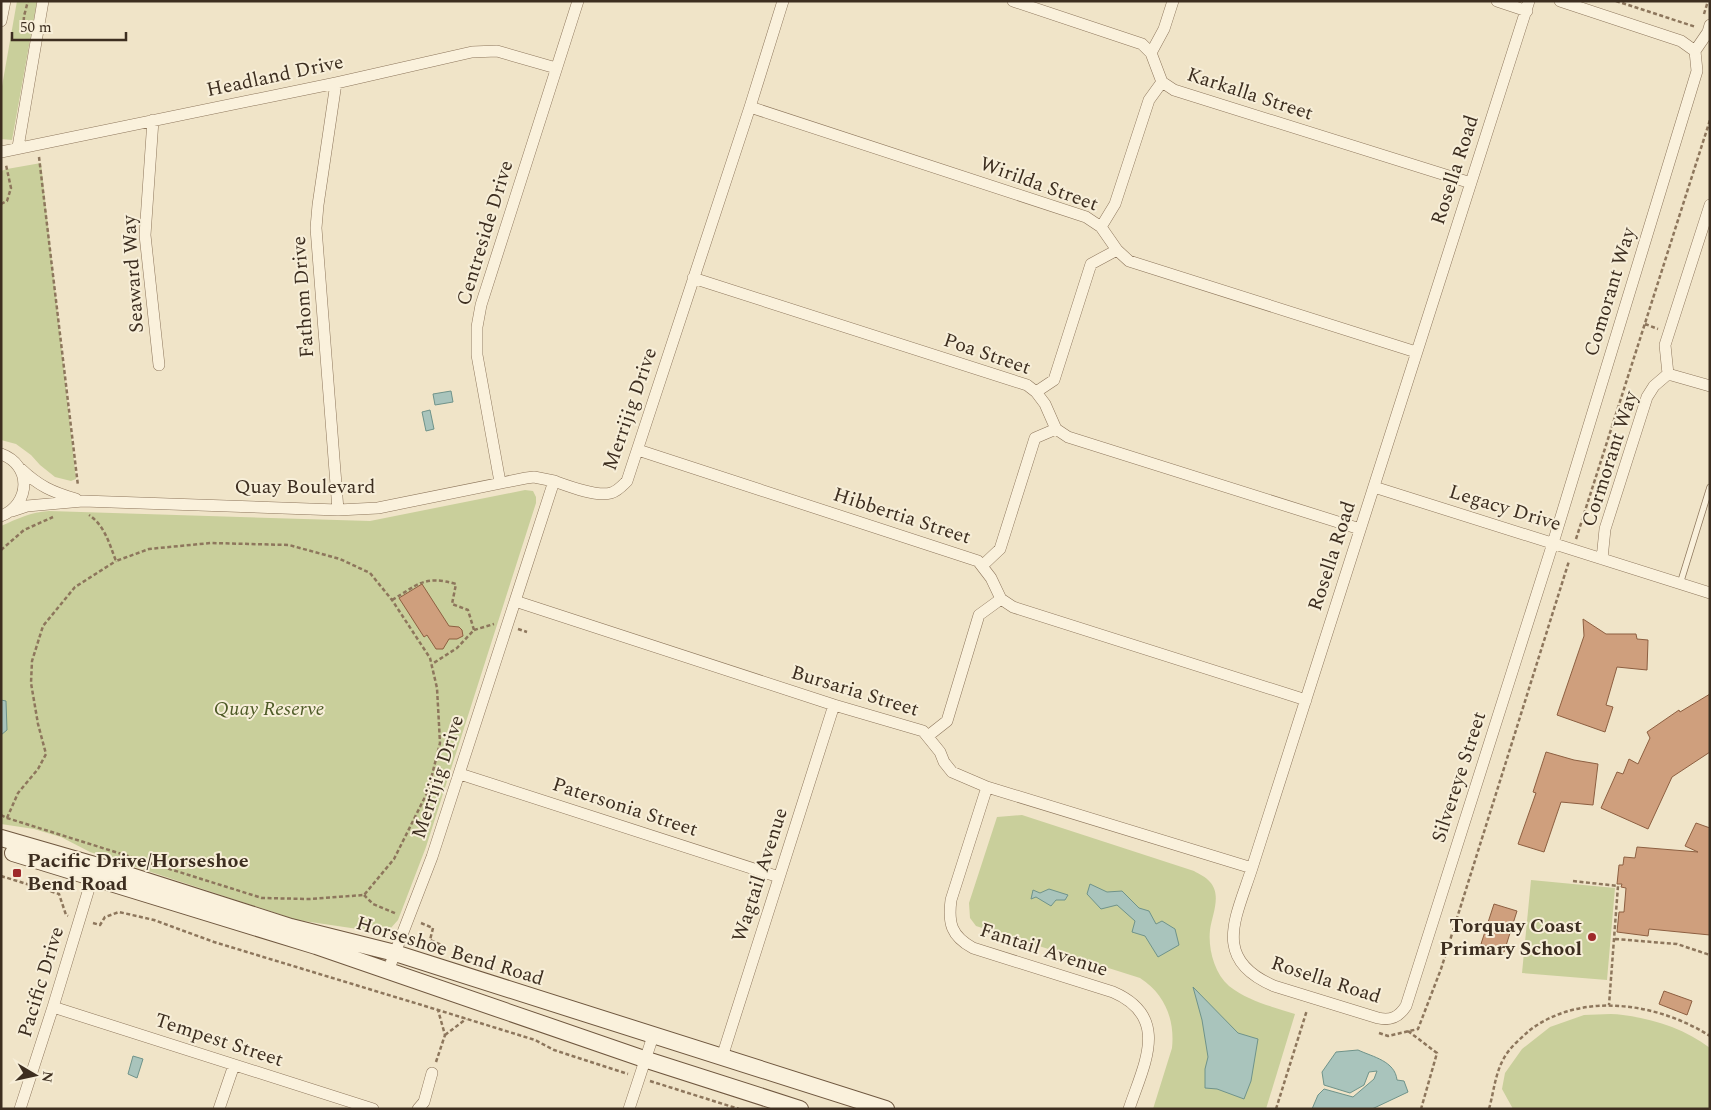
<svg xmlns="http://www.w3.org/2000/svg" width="1711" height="1110" viewBox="0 0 1711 1110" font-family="Spectral,serif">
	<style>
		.green { fill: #c9cf9b }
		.water { fill: #a9c4bc; stroke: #6f938a }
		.building { fill: #cf9f7d; stroke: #8d5f41 }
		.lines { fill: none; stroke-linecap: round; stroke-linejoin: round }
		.lane-casing { stroke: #8d765c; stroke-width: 7 }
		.street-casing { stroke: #8d765c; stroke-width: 12 }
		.secondary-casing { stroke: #6f573f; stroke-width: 18 }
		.path { stroke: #8d765c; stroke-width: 2.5; stroke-dasharray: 4 2.5; stroke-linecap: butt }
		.lane { stroke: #faf1dc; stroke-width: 5.5 }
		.street { stroke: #faf1dc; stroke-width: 11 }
		.secondary { stroke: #faf1dc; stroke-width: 16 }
		.poi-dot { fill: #9e2a2b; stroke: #f7eed8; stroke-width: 2 }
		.labels { text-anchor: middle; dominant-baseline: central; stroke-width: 4; stroke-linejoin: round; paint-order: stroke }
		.street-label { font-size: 20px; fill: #3d2e20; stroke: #f7eed8 }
		.park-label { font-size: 20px; font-style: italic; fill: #4d5a26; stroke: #f7eed8 }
		.poi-label { font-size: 20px; font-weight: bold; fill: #3d2e20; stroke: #f7eed8; text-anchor: start }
	</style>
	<rect width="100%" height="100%" fill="#f0e4c8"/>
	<path class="green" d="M17,1H37L12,140L1,139V92Z
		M41,163L76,479L71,481L55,477L40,465L31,455L16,444L1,440V171L7,169Z
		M525,490L533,491L536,497V503L426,847L398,920L390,929L378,932L297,920L90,852L61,837L34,829L1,824V526C17,519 31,512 49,511L370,521Z
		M1022,815L1194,871C1199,874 1206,877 1210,882C1222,895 1212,915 1210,930C1208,948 1214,973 1229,986C1248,1001 1273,1007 1295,1014L1266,1109H1153L1172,1048C1175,1020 1165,994 1140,978L976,926L970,918L969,903L997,817Z
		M1531,880L1615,888L1607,980L1522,973Z
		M1584,1015C1597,1015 1611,1013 1623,1015C1654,1019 1685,1029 1710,1048V1109H1513L1502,1089L1505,1073L1522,1049L1550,1027Z"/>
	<path class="water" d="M451,391L453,402L435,405L433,394Z
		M430,410L434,429L426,431L422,412Z
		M1,700L6,701L7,730L1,735Z
		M1090,884L1107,892L1122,891L1139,908L1149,911L1156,924L1162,921L1175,929L1179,945L1158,957L1145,936L1132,932L1135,921L1117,905L1101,909L1087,894Z
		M1049,889L1068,895L1065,900H1056L1051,906L1036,897L1031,899L1033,890L1040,893Z
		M1193,987L1238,1033L1258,1039L1251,1081L1244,1099L1217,1089L1205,1088V1069L1208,1057L1202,1020Z
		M1358,1050C1373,1057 1395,1061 1397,1080L1404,1081L1408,1092L1372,1109H1312L1318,1095L1324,1089L1353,1097L1374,1079L1377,1071L1369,1072L1364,1085L1350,1093L1324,1085L1322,1072L1336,1052Z
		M133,1056L143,1059L137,1078L128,1074Z"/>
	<path class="building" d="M422,584L449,626L459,627L462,630L463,636L457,639H449L443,649H436L427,635L424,637L399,598Z
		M1583,619L1606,634H1636L1637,639L1648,640L1647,670L1617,667L1606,705L1613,707L1605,732L1557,715L1584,636Z
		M1710,694V752L1672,777L1648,829L1601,808L1617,772L1623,774L1629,759L1638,764L1650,738L1647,732L1679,710L1680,712Z
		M1546,752L1574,760L1598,764L1593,805L1561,802L1544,852L1518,844L1536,793L1533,792Z
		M1696,823L1710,828V935L1649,929L1648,936L1617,932L1619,912H1624L1626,888L1621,887L1622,884H1617L1619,865H1623L1624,857L1635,858L1637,847L1698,852L1685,846Z
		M1494,904L1517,911L1504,952L1481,944Z
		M1664,991L1692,1001L1687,1015L1659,1004Z"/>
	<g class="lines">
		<defs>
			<path id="lane" d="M1680,584L1710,487"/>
			<path id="street" d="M1013,1L1142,44L1151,53L1162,82L1174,90L1471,183
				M1497,1L1527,11
				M1529,1L1252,868C1236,918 1211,959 1274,986L1378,1018C1391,1021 1399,1017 1406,1006L1553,543L1697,71L1695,51
				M1560,1L1681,41L1695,51
				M1,21L5,1
				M1695,51L1708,32L1710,25
				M1151,53L1164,29L1173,1
				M336,83L318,205L316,228L338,510
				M750,107L1086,217L1101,227L1117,250L1129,261L1416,352
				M153,120L145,235L159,365
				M18,147L43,1
				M1,152L336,83L472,52L497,51L556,68
				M1101,227L1115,204L1149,100L1162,82
				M693,278L1027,385L1036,392L1045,404L1056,429L1068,437L1360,529
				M1668,374L1665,345L1710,205
				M1668,374L1710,386
				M1036,392L1054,380L1091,264L1117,250
				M638,450L978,561L991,578L1001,599L1013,607L1306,700
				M1,454C32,465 31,504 1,516
				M21,469C39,486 52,492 76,499
				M500,482L477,355V327L481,305L578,1
				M1374,487L1710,593
				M12,511L27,506L83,501L338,510L378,508L526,478L534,477L554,481
				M1602,559L1605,529L1647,397L1654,386L1668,374
				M983,565L1000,549L1035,438L1056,429
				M515,601L834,705L923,731L940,752L944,762L952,772L987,787L1252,868
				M928,736L947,721L979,615L1001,599
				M460,774L779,877
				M987,787L951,900C948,923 951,936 973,948L1113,992C1171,1017 1144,1064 1129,1109
				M388,971L432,857L554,481C568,486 596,497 611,493C618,491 622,486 627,481L750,107L783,1
				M53,1007L373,1109
				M722,1057L834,705
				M20,1109L53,1007L94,872
				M219,1109L234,1065
				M418,1109L424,1102L432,1073
				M629,1109L653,1036"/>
			<path id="secondary" d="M1,838L122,873L291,927L395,953L886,1109
				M13,853L316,946L644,1059L800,1109"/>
		</defs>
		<use href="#lane" class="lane-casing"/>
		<use href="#street" class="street-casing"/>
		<use href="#secondary" class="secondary-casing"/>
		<path class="path" d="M1616,1L1696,27
			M1704,14L1708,1
			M23,34L24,16L28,1
			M39,157L78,486
			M1,204L7,201L11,188L6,165
			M1645,324L1658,329
			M1576,539L1710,120
			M1,550L24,530L53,517
			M392,600C419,584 424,575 456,584L452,604L468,610L474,630L457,648L432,664
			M518,629L527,632
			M474,630L494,624
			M1,815L7,818L262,898L310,899L364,895L394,859L428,791L440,743L437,688L430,658L392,600L370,573L340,559L289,545L211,543L149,549L116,561C109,543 105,526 89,515
			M7,818L18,793L38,769L46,754L38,724L31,683L32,661L43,626L75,587L116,561
			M1,876L59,894L66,915L68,916
			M1573,881L1618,886L1609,1005
			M364,895L373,904L397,914
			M93,923L100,925L105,917L119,912L154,920L214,942L438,1010L535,1040L554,1050L628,1074
			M421,923L433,928L430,940L444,946L442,952
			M1615,939L1677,944L1710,955
			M1408,1031L1437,1053L1421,1109
			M1379,1033L1388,1036L1418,1029L1441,969L1569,561
			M445,1035L466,1019
			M436,1062L445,1035L438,1010
			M650,1081L739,1109
			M1276,1109L1307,1010
			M1489,1109C1494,1091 1495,1074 1504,1058C1510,1047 1521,1038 1530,1030C1582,991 1658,1003 1710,1036"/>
		<use href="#lane" class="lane"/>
		<use href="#street" class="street"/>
		<use href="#secondary" class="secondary"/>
	</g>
	<g class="poi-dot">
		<rect x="12" y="868" width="10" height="10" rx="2.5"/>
		<circle cx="1592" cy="937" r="5"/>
	</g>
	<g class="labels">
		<g class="street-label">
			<text transform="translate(275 76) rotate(-12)">Headland Drive</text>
			<text transform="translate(1250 94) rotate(18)">Karkalla Street</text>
			<text transform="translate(1455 170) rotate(-72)">Rosella Road</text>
			<text transform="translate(1039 184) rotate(20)">Wirilda Street</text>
			<text transform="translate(485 233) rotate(-73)">Centreside Drive</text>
			<text transform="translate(133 274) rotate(-94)">Seaward Way</text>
			<text transform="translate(1610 292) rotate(-73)">Comorant Way</text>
			<text transform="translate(303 297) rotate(-94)">Fathom Drive</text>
			<text transform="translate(987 354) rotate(19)">Poa Street</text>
			<text transform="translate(630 409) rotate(-71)">Merrijig Drive</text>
			<text transform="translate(1610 459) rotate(-72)">Cormorant Way</text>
			<text x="305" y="487">Quay Boulevard</text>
			<text transform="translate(1505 508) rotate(17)">Legacy Drive</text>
			<text transform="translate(902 516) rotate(18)">Hibbertia Street</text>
			<text transform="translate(1332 556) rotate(-72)">Rosella Road</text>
			<text transform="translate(855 691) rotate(17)">Bursaria Street</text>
			<text transform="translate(438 777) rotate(-72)">Merrijig Drive</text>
			<text transform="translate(1459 777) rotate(-72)">Silvereye Street</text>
			<text transform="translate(625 807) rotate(18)">Patersonia Street</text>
			<text transform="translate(760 875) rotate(-72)">Wagtail Avenue</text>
			<text transform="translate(1044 950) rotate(18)">Fantail Avenue</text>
			<text transform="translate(450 951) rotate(17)">Horseshoe Bend Road</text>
			<text transform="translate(1326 980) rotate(18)">Rosella Road</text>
			<text transform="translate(41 982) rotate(-73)">Pacific Drive</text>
			<text transform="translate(219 1040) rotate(18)">Tempest Street</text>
		</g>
		<g class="park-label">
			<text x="269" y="709">Quay Reserve</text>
		</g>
		<g class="poi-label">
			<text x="27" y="861">Pacific Drive/Horseshoe<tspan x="27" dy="23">Bend Road</tspan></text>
			<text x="1582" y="926" text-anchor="end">Torquay Coast<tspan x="1582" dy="23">Primary School</tspan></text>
		</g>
	</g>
	<rect width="1711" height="1110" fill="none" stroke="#3d2e20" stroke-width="5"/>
	<g transform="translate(35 1075) rotate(99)" stroke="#f7eed8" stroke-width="4" paint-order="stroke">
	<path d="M0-4L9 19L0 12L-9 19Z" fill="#3d2e20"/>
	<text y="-8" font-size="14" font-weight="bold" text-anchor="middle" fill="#3d2e20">N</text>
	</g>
	<path d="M12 32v8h114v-8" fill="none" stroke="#3d2e20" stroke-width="2.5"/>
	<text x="20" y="32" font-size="15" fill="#3d2e20" stroke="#f7eed8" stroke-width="4" paint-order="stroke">50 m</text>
</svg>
